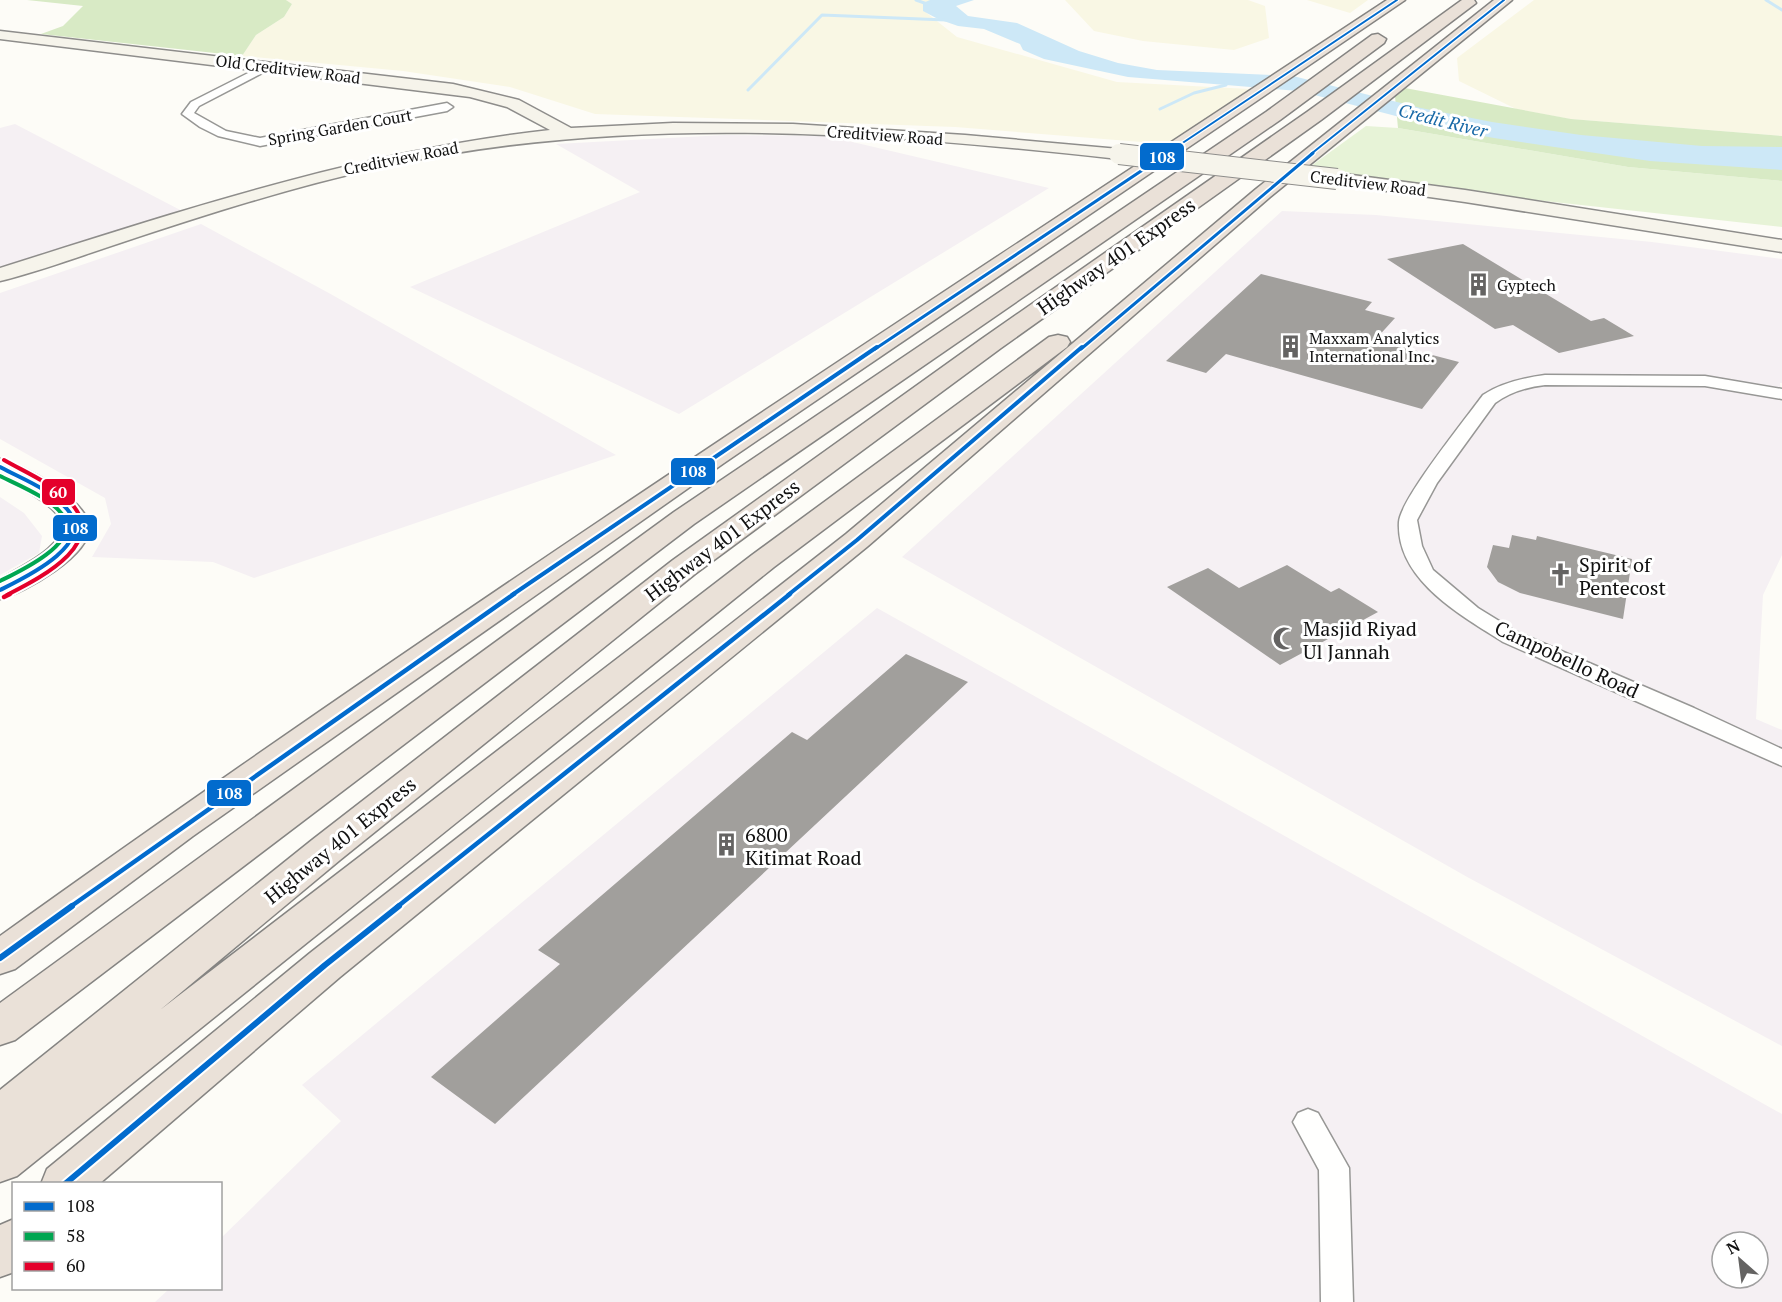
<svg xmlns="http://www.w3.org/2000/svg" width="1782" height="1302" viewBox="0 0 1782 1302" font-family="'PT Serif',serif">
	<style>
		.industrial { fill: #f5f0f3; fill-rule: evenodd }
		.farmland { fill: #f9f7e4 }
		.green { fill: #e7f3d7 }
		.forest { fill: #d8eac5 }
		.water { fill: #cde8f7 }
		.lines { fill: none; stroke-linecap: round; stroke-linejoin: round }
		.stream { stroke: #cde8f7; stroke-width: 3 }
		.building { fill: #a19f9c }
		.street-casing { stroke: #979795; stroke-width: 3 }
		.secondary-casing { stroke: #8e8d8b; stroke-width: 3 }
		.highway-casing { stroke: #858482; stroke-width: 3 }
		.street { fill: #fffffe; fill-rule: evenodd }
		.secondary { fill: #f6f4eb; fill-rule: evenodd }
		.highway { fill: #eae1d8; fill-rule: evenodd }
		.secondary-bridge-far1-casing { stroke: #8e8d8b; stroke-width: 17; stroke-linecap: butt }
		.secondary-bridge-casing { stroke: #8e8d8b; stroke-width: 22; stroke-linecap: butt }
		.secondary-bridge-far1 { stroke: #f6f4eb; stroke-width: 16 }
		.secondary-bridge { stroke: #f6f4eb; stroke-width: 20 }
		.bus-1-far4-casing { stroke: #fff; stroke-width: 4.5 }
		.bus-1-far3-casing { stroke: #fff; stroke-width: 6 }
		.bus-1-far2-casing { stroke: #fff; stroke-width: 8 }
		.bus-1-far1-casing { stroke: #fff; stroke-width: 9 }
		.bus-1-casing { stroke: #fff; stroke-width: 10 }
		.bus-2-casing { stroke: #fff; stroke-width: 8 }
		.bus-3-far1-casing { stroke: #fff; stroke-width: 8 }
		.bus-3-casing { stroke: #fff; stroke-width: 9 }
		.bus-1-far4 { stroke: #026bcd; stroke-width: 2 }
		.bus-1-far3 { stroke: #026bcd; stroke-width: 3 }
		.bus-1-far2 { stroke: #026bcd; stroke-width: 4 }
		.bus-1-far1 { stroke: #026bcd; stroke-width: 4.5 }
		.bus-1 { stroke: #026bcd; stroke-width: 6 }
		.bus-2 { stroke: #00a651; stroke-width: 4 }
		.bus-3-far1 { stroke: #e4002b; stroke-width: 4 }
		.bus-3 { stroke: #e4002b; stroke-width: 4.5 }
		.labels { text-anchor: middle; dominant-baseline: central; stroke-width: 6; stroke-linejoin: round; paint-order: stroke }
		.far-street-label { font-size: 16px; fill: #111; stroke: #fff }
		.far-poi-label { font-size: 16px; fill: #111; stroke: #fff; text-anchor: start }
		.far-water-label { font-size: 18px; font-style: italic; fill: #1768a6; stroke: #fff }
		.street-label { font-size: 20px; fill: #111; stroke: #fff }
		.poi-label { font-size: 20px; fill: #111; stroke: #fff; text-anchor: start }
		.line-badge { stroke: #fff; stroke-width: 2 }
		.badge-label { font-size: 16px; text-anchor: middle; font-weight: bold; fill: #fff }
	</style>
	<rect width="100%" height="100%" fill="#fdfcf7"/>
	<path class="industrial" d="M15,124L186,213L0,271V128Z
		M725,135L827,136L1049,188L679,414L410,287L640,192L556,144Z
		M1282,211L1376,215L1652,242L1782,259V383H1780L1782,404V555L1763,595L1756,719L1782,730V1046L1469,878L902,557Z
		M201,224L327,292L616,455L254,578L213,562L92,557L111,524L105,498L0,439V293Z
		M0,497L24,513L42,536L39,553L0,575Z
		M877,608L1782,1114V1302H155L169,1289L220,1288L221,1238L341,1121L302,1085ZM1722,1242H1758V1278H1722Z"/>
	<path class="farmland" d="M286,0H936L923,10L957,37L1117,82L1249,89L1179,145L955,127L595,114L510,87L403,71L242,56L256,35L284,17L292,4Z
		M1065,0H1248L1265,6L1269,38L1234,50L1143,41L1094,31Z
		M1307,0H1368L1350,13Z
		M1534,0H1782V136L1570,119L1516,109L1459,81L1457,58Z"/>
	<path class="green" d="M1366,126L1398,128L1628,167L1782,181V227L1300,174Z"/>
	<path class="forest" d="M27,0H286L292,4L284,17L256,35L242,56L41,34L63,26L83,6Z
		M1394,86L1571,119L1782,136V181L1628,167L1398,128Z"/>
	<path class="water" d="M930,0H974L956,6L968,16L1017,23L1079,51L1118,63L1157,70L1293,76L1421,108L1492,122L1581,135L1702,146L1782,147V170L1650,161L1494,138L1450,130L1299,91L1128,77L1044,59L1023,50L1020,44L984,29L958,26L938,19L923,11V3Z"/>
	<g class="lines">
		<path class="stream" d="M916,0L930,5
			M1766,0L1782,10
			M748,90L822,15L946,20
			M1160,109L1194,93L1226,85"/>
	</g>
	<path class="building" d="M1463,244L1591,321L1604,318L1634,336L1559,353L1513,325L1495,329L1387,259Z
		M1261,274L1372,302L1365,310L1395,318L1375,340L1459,362L1422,409L1226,354L1206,373L1166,361Z
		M1512,535L1536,540L1537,536L1632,559L1623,619L1520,593L1498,582L1487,567L1493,545L1509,548Z
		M1287,565L1331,592L1339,588L1378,612L1280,665L1167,587L1208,568L1239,588Z
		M906,654L968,682L495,1124L431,1077L560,964L538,950L792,732L807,740Z"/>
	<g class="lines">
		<defs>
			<path id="street" d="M266,64L270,65V69L199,106L194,113L226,131L260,138L447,103L453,107L447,111L260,146L218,136L200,127L182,114L191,102Z
				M1545,375L1705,376L1782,389V399L1705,386L1545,385C1527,387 1510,392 1495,403L1437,483L1417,520L1422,546L1433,570L1478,608L1517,632L1694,708L1782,749V766L1503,642C1461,615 1396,580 1399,522C1400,500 1467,417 1483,395C1501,383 1523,378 1545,375Z
				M1308,1109L1318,1113L1349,1168L1353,1302H1321L1319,1170L1293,1122L1298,1113Z"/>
			<path id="secondary" d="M0,31L453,84L519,100L571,128L673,123L793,124L965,135L1119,149L1125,150L1128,154L1125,158L1119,159C874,132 621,113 378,168C291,187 205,215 120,243C80,256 41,271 0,281V268C184,210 356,152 550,130L507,107L470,97L0,39Z
				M1337,173L1465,190L1782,240V252L1465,202L1330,183L1328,179L1330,175Z
				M0,459C24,465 86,499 89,526C92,555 24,593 0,599V579C17,569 76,542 59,517C47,499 18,487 0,478Z"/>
			<path id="highway" d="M1387,0H1405L724,463L193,836L15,969L0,974V936C453,611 921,307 1387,0Z
				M1462,0H1474L1476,3L1321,120L1001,348L695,574L340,860L160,1010L752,555L1049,337L1058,335L1067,337L1070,342L1067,347L774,567L17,1176L0,1182V1090L312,840L673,560L983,338L1307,112Z
				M1494,0H1512L1270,197L868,546L340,977L99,1184H41L47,1169L310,953L846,534L1256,189Z
				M1378,34L1386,39L1384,43L1280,120L694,524L15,1040L0,1045V1003L674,512L1266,112L1372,35Z
				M14,1219V1272L0,1277V1225Z"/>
		</defs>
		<use href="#street" class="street-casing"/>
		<use href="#secondary" class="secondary-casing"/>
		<use href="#highway" class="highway-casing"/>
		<use href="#street" class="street"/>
		<use href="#secondary" class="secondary"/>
		<use href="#highway" class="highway"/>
		<defs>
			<path id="secondary-bridge-far1" d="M1119,154H1122"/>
			<path id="secondary-bridge" d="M1119,154L1337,179"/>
		</defs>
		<use href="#secondary-bridge-far1" class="secondary-bridge-far1-casing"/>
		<use href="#secondary-bridge" class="secondary-bridge-casing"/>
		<use href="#secondary-bridge-far1" class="secondary-bridge-far1"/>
		<use href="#secondary-bridge" class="secondary-bridge"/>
		<defs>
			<path id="bus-1-far4" d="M1166,154L1397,0
				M1311,154L1504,0"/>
			<path id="bus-1-far3" d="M875,349L1168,153
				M1081,349L1313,153"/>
			<path id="bus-1-far2" d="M0,467C22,479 50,489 67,509C98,544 24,578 0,590
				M512,595L877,347
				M788,595L857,540L1082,347"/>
			<path id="bus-1-far1" d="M70,907L514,594
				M397,907L790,594"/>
			<path id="bus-1" d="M0,958L72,906
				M65,1184L325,965L399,906"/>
			<path id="bus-2" d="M0,476C18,485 56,500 65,519C77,545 18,572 0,581"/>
			<path id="bus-3-far1" d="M4,460C25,472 49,482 67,499C113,542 40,578 7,595"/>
			<path id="bus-3" d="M4,597L10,594"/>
		</defs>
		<use href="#bus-1-far4" class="bus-1-far4-casing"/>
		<use href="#bus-1-far3" class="bus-1-far3-casing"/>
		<use href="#bus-1-far2" class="bus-1-far2-casing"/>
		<use href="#bus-1-far1" class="bus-1-far1-casing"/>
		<use href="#bus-1" class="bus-1-casing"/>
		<use href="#bus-2" class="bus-2-casing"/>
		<use href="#bus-3-far1" class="bus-3-far1-casing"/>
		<use href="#bus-3" class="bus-3-casing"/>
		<use href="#bus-1-far4" class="bus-1-far4"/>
		<use href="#bus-1-far3" class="bus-1-far3"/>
		<use href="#bus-1-far2" class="bus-1-far2"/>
		<use href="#bus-1-far1" class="bus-1-far1"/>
		<use href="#bus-1" class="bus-1"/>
		<use href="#bus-2" class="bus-2"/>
		<use href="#bus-3-far1" class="bus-3-far1"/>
		<use href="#bus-3" class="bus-3"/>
	</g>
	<defs>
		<symbol id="building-bare" viewBox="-9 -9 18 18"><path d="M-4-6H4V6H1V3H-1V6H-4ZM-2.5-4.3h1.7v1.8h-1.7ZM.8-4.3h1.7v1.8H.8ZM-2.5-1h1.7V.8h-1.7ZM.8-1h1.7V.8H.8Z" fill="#646362" stroke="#fff" stroke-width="2.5" paint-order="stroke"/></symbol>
		<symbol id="church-bare" viewBox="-9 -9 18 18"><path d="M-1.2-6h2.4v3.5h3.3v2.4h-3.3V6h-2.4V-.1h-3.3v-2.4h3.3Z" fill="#646362" stroke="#fff" stroke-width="2.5" paint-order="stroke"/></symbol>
		<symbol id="mosque-bare" viewBox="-9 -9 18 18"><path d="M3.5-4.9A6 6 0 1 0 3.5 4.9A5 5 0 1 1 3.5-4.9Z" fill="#646362" stroke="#fff" stroke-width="2.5" paint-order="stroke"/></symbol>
	</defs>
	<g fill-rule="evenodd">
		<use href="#building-bare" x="1462" y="268" width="33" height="33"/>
		<use href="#building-bare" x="1274" y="330" width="33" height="33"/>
		<use href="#church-bare" x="1544" y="558" width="33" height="33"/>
		<use href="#mosque-bare" x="1268" y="622" width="33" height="33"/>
		<use href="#building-bare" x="710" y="828" width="33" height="33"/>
	</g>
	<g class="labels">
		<g class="far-street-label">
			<text transform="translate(288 69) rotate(7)">Old Creditview Road</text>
			<text transform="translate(340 127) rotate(-10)">Spring Garden Court</text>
			<text transform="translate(885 135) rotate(4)">Creditview Road</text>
			<text transform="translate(401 158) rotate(-11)">Creditview Road</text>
			<text transform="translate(1368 183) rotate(7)">Creditview Road</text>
		</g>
		<g class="far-poi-label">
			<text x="1497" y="285">Gyptech</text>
			<text x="1309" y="338">Maxxam Analytics<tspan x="1309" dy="18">International Inc.</tspan></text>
		</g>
		<g class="far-water-label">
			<text transform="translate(1443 120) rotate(14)">Credit River</text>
		</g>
		<g class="street-label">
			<text transform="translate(1116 256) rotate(-35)">Highway 401 Express</text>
			<text transform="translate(722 540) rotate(-37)">Highway 401 Express</text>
			<text transform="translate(1567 659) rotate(25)">Campobello Road</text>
			<text transform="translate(340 840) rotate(-39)">Highway 401 Express</text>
		</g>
		<g class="poi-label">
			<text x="1579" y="564">Spirit of<tspan x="1579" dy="23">Pentecost</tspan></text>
			<text x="1303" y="628">Masjid Riyad<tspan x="1303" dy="23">Ul Jannah</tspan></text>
			<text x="745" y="834">6800<tspan x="745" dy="23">Kitimat Road</tspan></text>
		</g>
	</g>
	<g class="line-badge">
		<rect x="1139" y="142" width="46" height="29" rx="6" fill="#026bcd"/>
		<rect x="670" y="457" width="46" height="29" rx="6" fill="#026bcd"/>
		<rect x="41" y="478" width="35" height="28" rx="6" fill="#e4002b"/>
		<rect x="52" y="514" width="46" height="28" rx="6" fill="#026bcd"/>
		<rect x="206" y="779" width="46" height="28" rx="6" fill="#026bcd"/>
	</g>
	<g class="badge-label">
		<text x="1162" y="163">108</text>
		<text x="693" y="477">108</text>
		<text x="58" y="498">60</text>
		<text x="75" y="534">108</text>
		<text x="229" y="799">108</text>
	</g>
	<rect x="12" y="1182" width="210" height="108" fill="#ffffff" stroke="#a0a0a0" stroke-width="1.5"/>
	<rect x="24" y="1202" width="30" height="9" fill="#026bcd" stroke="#a0a0a0" stroke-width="1.5"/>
	<text x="66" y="1212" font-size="18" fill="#111111">108</text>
	<rect x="24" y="1232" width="30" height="9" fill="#00a651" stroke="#a0a0a0" stroke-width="1.5"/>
	<text x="66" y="1242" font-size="18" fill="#111111">58</text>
	<rect x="24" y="1262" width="30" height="9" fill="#e4002b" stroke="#a0a0a0" stroke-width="1.5"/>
	<text x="66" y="1272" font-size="18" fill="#111111">60</text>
	<g transform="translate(1740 1260) rotate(332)"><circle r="28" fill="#ffffff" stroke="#a0a0a0" stroke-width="1.5"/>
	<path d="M0-4.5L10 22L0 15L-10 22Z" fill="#646362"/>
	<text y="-9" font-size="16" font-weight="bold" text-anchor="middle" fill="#111111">N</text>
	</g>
</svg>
